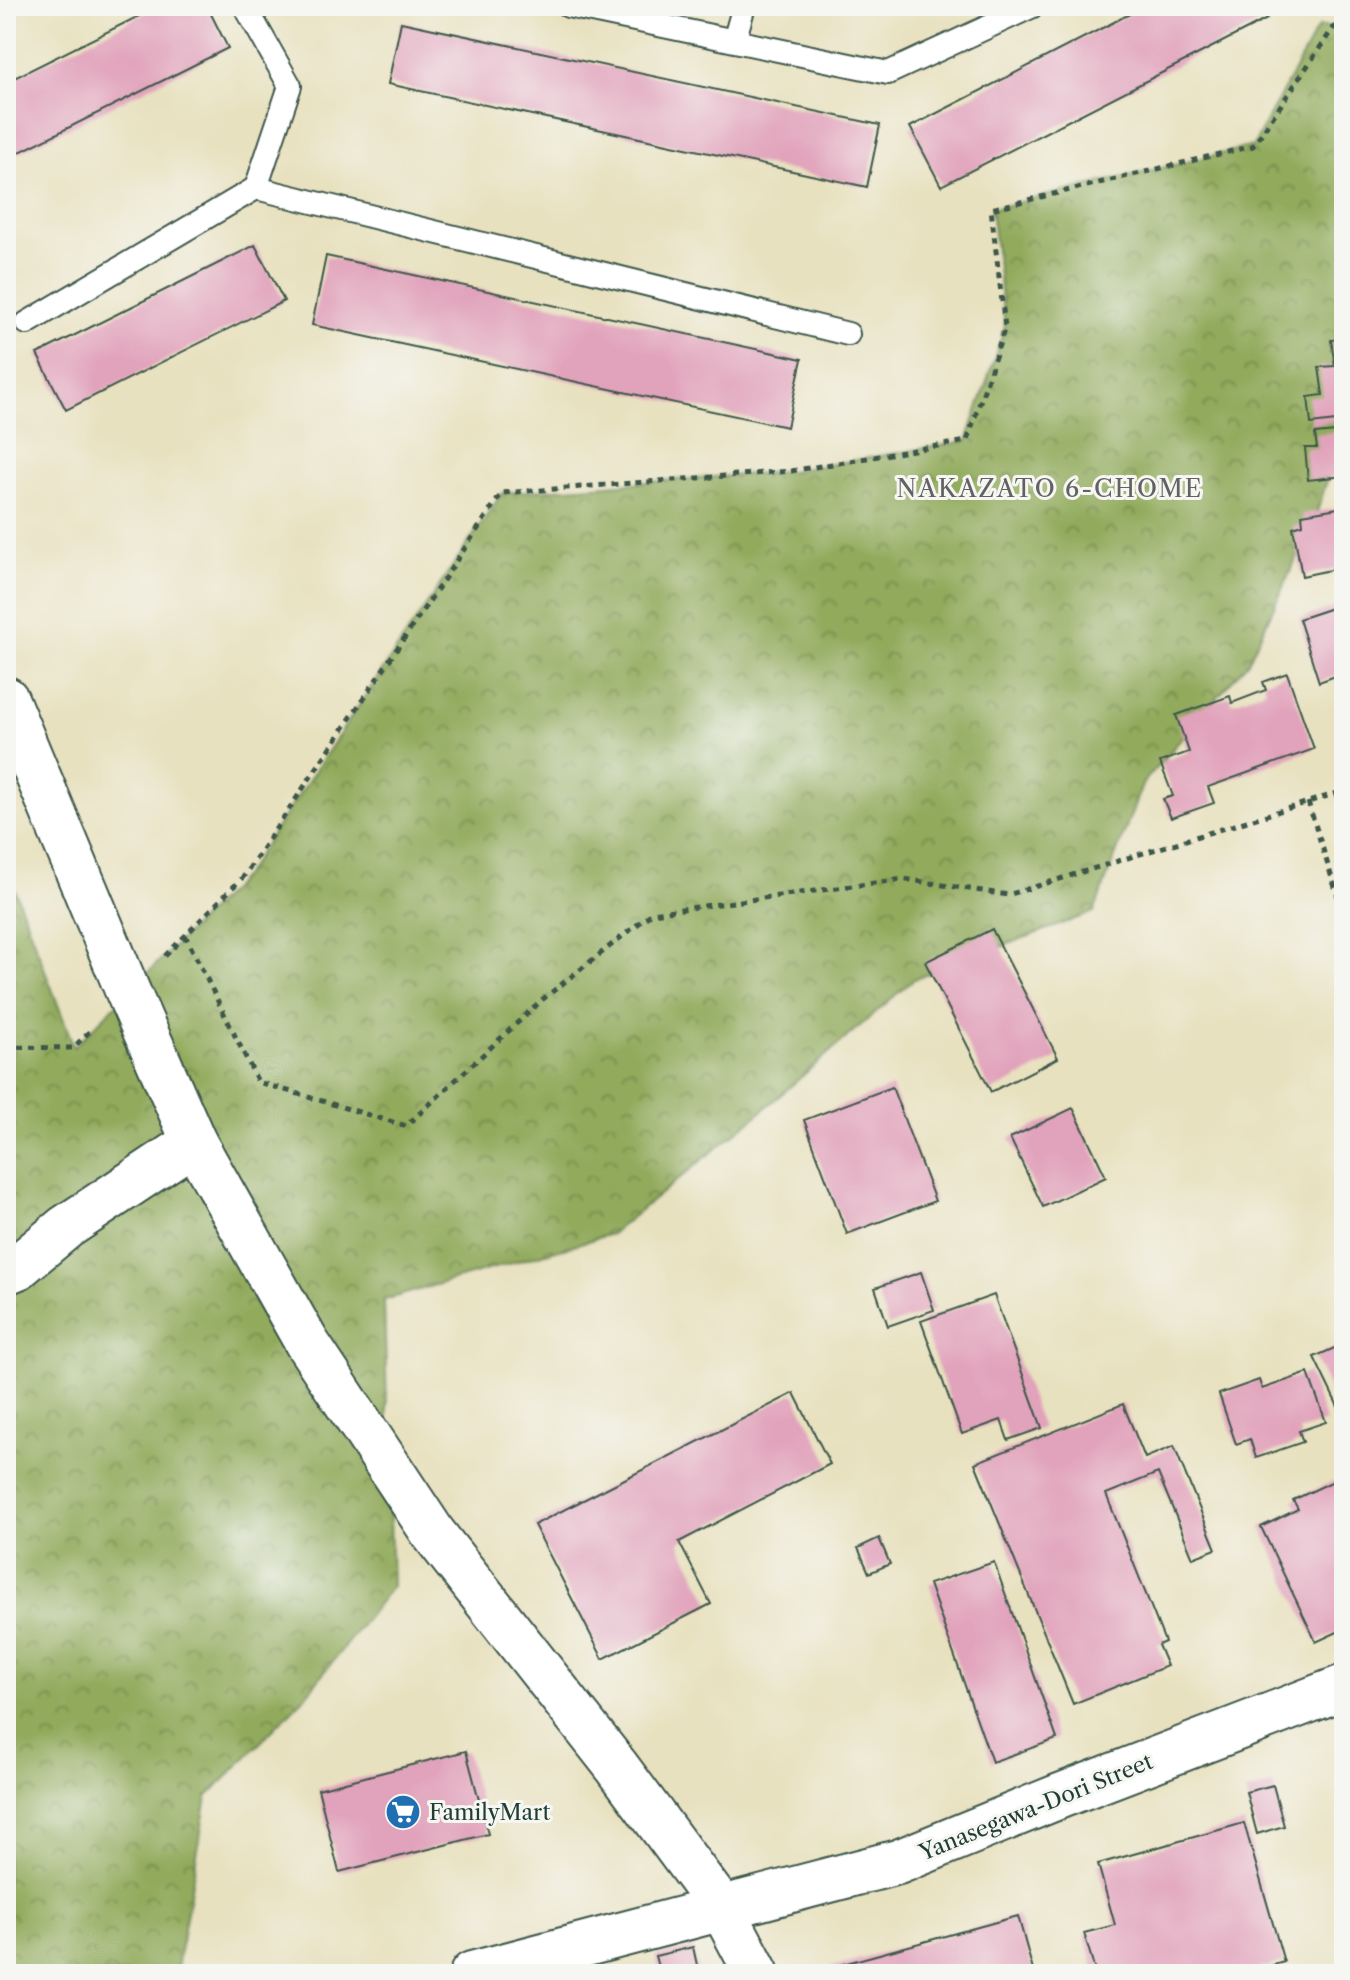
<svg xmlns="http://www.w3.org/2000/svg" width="1350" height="1980" viewBox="0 0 1350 1980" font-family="'Libre Caslon Text',serif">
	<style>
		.forest { fill: url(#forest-crowns); stroke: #587448; stroke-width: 2 }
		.building { fill: #e1a3bb }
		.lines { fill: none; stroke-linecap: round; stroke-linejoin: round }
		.service-casing { stroke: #3d5649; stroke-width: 26 }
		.minor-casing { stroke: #3d5649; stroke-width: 48 }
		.tertiary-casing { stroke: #3d5649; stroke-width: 48 }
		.path { stroke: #3d5649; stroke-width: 5; stroke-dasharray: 6 6; stroke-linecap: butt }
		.service { stroke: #fff; stroke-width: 22 }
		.minor { stroke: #fff; stroke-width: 44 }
		.tertiary { stroke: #fff; stroke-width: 44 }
		.labels { text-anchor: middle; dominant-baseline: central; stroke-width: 6; stroke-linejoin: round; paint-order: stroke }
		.street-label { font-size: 22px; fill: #1f3d34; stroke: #f6f6f2 }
		.poi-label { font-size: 22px; fill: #1f3d34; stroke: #f6f6f2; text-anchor: start }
		.neighbourhood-label { font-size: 24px; letter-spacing: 2px; fill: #636163; stroke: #f6f6f2 }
	</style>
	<defs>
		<pattern id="forest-crowns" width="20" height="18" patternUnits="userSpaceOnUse" patternTransform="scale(2)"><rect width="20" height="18" fill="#91aa5b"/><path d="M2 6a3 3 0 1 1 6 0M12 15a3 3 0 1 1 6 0" fill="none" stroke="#768c4c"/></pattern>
	</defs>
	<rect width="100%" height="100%" fill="#f6f6f2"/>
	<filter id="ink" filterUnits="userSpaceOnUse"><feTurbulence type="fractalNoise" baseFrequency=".0125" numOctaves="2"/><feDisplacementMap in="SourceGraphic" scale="16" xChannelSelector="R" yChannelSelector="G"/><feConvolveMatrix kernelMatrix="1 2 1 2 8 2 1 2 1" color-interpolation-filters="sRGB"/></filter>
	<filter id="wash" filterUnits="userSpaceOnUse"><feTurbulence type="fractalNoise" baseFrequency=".006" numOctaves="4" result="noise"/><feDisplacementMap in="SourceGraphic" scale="32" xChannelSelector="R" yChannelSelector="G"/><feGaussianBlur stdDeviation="1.8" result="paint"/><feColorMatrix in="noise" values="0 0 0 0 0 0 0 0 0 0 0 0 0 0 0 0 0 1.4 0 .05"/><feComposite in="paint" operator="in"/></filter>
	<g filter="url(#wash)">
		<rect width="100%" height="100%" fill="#e8e1bf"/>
		<path class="forest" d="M1318,27H1344V428L1314,521L1248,662L1143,783L1094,912L914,979L755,1117L611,1234L384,1300L392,1586L303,1699L207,1797L176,1974H6V867L74,1047L244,876L502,493L791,471L967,441L1005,327L991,209L1253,146Z"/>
		<g id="blocks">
			<path class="building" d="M159,6H207L228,48L6,159V82Z
				M1145,6H1260L1267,19L941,186L910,127Z
				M401,22L880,125L867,187L388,84Z
				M255,245L284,301L66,410L37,354Z
				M326,256L802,359L787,427L312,325Z
				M1344,338V420L1311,424L1308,397L1323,395L1319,367L1335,366L1331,340Z
				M1336,432L1337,440L1344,439V476L1308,480L1305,448H1317L1315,434Z
				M1344,507V567L1302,576L1293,527L1303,524L1302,514Z
				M1344,604V673L1319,682L1299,619Z
				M1287,673L1314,749L1208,787L1214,803L1171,818L1163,799L1173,796L1160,762L1189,752L1176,715L1230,696L1232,703L1266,690L1263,682Z
				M992,929L1058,1058L991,1092L925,962Z
				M892,1087L935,1201L847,1234L804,1120Z
				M1073,1108L1106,1177L1043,1207L1010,1138Z
				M921,1272L934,1310L888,1326L875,1288Z
				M994,1295L1042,1428L1008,1440L1001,1420L962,1434L921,1321Z
				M1339,1346L1342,1351L1344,1350V1419L1314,1357Z
				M1308,1373L1326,1422L1299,1431L1303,1442L1256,1458L1250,1439L1236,1444L1219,1394L1259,1380L1262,1389Z
				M794,1393L830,1464L679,1542L711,1604L603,1659L534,1525Z
				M1123,1404L1145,1458L1174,1446L1216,1549L1193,1558L1158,1473L1106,1494L1165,1642L1158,1645L1167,1666L1073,1704L975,1463Z
				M1344,1476V1629L1316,1642L1261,1527L1298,1509L1293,1500Z
				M879,1538L890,1564L869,1573L858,1548Z
				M994,1562L1057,1739L992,1762L929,1584Z
				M466,1751L488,1834L339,1872L318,1789Z
				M1273,1785L1284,1826L1257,1834L1246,1792Z
				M1244,1823L1284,1962L1242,1974H1096L1084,1933L1115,1925L1098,1864Z
				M1018,1916L1034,1974H810V1973Z
				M693,1947L699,1974H660L655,1956Z"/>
		</g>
	</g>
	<g filter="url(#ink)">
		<use href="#blocks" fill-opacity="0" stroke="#3d5649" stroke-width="2"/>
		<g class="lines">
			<defs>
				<path id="service" d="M245,6L290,86L256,188L848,334
					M568,6L888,73L1033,6
					M734,41L744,6
					M27,323L256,188"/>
				<path id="minor" d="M6,1272L18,1267L66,1227L194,1142
					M723,1910L757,1974"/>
				<path id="tertiary" d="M6,699L128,992L194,1142L307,1343L433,1533L617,1767L723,1910
					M472,1974L898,1862L1060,1796L1344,1687"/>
			</defs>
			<use href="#service" class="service-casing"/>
			<use href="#minor" class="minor-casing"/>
			<use href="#tertiary" class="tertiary-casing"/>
			<path class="path" d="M1308,802L1344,916
				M185,935L258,1082L406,1126L543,999L652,913L904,879L1008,895L1344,791
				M165,956L244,876L502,493L791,471L967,441L1005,327L991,209L1253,146L1334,27H1344
				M6,1047L73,1048L93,1028"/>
			<use href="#service" class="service"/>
			<use href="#minor" class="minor"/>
			<use href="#tertiary" class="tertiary"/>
		</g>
	</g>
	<defs>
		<symbol id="supermarket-disc" viewBox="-11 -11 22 22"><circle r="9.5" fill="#1f6fb2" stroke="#f6f6f2"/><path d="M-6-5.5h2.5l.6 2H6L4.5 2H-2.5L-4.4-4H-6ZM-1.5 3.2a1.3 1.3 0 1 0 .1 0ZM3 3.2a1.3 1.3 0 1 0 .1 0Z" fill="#fff"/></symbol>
	</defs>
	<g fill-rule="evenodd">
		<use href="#supermarket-disc" x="383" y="1792" width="40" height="40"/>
	</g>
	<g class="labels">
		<g class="street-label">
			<text transform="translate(1036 1807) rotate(-22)">Yanasegawa-Dori Street</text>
		</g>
		<g class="poi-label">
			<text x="429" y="1812">FamilyMart</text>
		</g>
		<g class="neighbourhood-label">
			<text x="1050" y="488">NAKAZATO 6-CHOME</text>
		</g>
	</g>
	<rect width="1350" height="1980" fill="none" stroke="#f6f6f2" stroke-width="32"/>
</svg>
